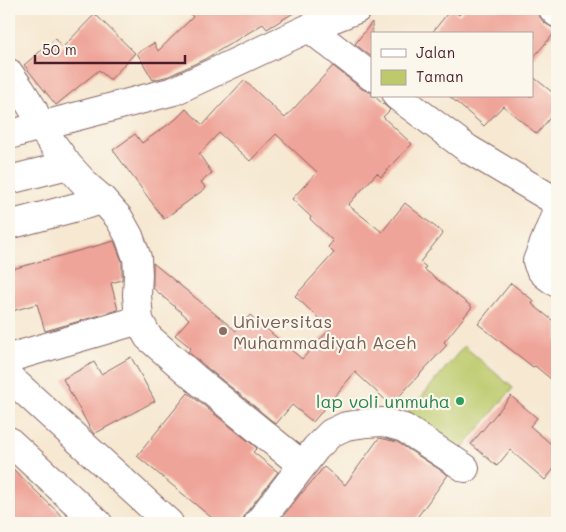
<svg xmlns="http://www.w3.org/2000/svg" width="566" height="532" viewBox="0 0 566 532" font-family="Mali,sans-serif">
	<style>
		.green { fill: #bcca6c; stroke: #83744c }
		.building { fill: #efa499 }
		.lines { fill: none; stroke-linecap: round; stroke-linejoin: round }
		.minor-casing { stroke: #866565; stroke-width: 30 }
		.minor { stroke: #fff; stroke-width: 28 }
		.education-dot { fill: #8d6e63; stroke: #fbf7ec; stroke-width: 2 }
		.leisure-dot { fill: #2e9e5b; stroke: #fbf7ec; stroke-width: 2 }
		.labels { text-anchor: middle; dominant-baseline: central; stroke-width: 4.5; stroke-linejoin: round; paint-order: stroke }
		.education-label { font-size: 18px; fill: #785e54; stroke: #fbf7ec; text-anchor: start }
		.leisure-label { font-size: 18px; fill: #27864d; stroke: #fbf7ec; text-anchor: end }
	</style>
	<rect width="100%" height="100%" fill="#fbf7ec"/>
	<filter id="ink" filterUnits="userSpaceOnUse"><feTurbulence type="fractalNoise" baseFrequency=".02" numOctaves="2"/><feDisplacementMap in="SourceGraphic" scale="10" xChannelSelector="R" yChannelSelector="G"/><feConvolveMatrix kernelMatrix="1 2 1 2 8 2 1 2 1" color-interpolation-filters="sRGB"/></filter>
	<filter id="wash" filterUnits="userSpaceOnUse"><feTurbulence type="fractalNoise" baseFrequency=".0096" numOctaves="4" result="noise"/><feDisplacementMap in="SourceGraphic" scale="20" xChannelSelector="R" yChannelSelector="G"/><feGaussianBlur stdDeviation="1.12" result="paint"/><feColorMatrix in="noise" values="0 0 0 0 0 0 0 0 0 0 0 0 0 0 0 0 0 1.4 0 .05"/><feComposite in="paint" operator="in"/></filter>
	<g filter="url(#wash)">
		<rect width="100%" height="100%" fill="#f6e8d1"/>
		<path class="green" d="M464,346L513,388L456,456L407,414Z"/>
		<g id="blocks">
			<path class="building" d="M186,9H300L267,29L263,24L205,59L169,76L153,80L137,53L154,43L158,51L193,17Z
				M451,9L459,15L465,9H538V14L542,20L546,24L557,30L532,59V34H431Z
				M95,14L135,53L110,80L99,70L56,105L24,65L55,39L62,48Z
				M372,22V57L355,44Z
				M333,66L362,89L369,92H372V96H374L390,110L383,117L412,144L381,177L377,173L348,205L382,232L405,203L443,233L420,262L426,267L424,269L472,307L444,342L447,345L391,405L355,372L313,422L292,405L276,424L188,352L191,348L175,335L189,319L153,288V263L236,331L250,315L302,359L330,329L295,296L334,253L328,247L333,241L310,219L311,217L292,199L317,172L276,134L250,161L219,133L199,154L212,173L201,182L206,188L164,219L113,150L135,134L142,143L176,119L186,109L203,125L244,80L285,118Z
				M532,76L557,96V109L537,134L503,106L484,126L449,96H532Z
				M114,241L122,261V280L111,283L118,310L45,331L37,304L9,312V270Z
				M511,283L534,301L532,304L557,324V384L535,366L533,367L478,324Z
				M131,357L155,401L94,434L91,430L63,379L94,362L101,374Z
				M188,393L257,448L253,452L278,472L246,513L243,520V523H218L137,456Z
				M511,396L537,418L530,426L557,449V465L545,480L510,450L497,466L471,444Z
				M379,438L397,442L448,475L413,523H278L302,492V493L324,467L345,485Z
				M9,465L69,523H9Z"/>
		</g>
	</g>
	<g filter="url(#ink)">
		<use href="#blocks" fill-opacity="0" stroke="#866565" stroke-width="1"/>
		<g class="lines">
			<defs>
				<path id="minor" d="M553,9L557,13
					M309,28L372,77
					M9,73L21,90L33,109L40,126L68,165L89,188L103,200L119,218L129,236L137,258L138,274L137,295L139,320L148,337L195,378L302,465
					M397,96L468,149L552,199L556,208L555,216L537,261C539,272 548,277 557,283
					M9,135L40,126L174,91L309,28L357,9
					M9,180L68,165
					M9,225L103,200
					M9,358L139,320
					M9,377L169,523
					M9,441L98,523
					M258,523L316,448L331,433L346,426L367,423L383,422L404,428L465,468"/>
			</defs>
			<use href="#minor" class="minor-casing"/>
			<use href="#minor" class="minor"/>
		</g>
	</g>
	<circle class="education-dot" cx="223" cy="331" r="5"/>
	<circle class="leisure-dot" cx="460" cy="401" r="5"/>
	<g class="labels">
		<g class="education-label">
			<text x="233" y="321">Universitas<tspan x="233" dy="21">Muhammadiyah Aceh</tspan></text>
		</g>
		<g class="leisure-label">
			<text x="450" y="401">lap voli unmuha</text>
		</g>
	</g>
	<rect width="566" height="532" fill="none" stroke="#fbf7ec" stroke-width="30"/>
	<rect x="371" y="32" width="162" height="65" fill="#fbf7ec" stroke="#b4a19f"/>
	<rect x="381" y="49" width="25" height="8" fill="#ffffff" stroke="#b4a19f"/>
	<text x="416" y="58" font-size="15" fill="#4a1f2b">Jalan</text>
	<rect x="381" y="70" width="25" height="15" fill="#bcca6c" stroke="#b4a19f"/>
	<text x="416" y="82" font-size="15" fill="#4a1f2b">Taman</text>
	<path d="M35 55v8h150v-8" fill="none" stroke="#4a1f2b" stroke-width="2.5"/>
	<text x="42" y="55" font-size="15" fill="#4a1f2b" stroke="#fbf7ec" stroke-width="4" paint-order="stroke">50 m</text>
</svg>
